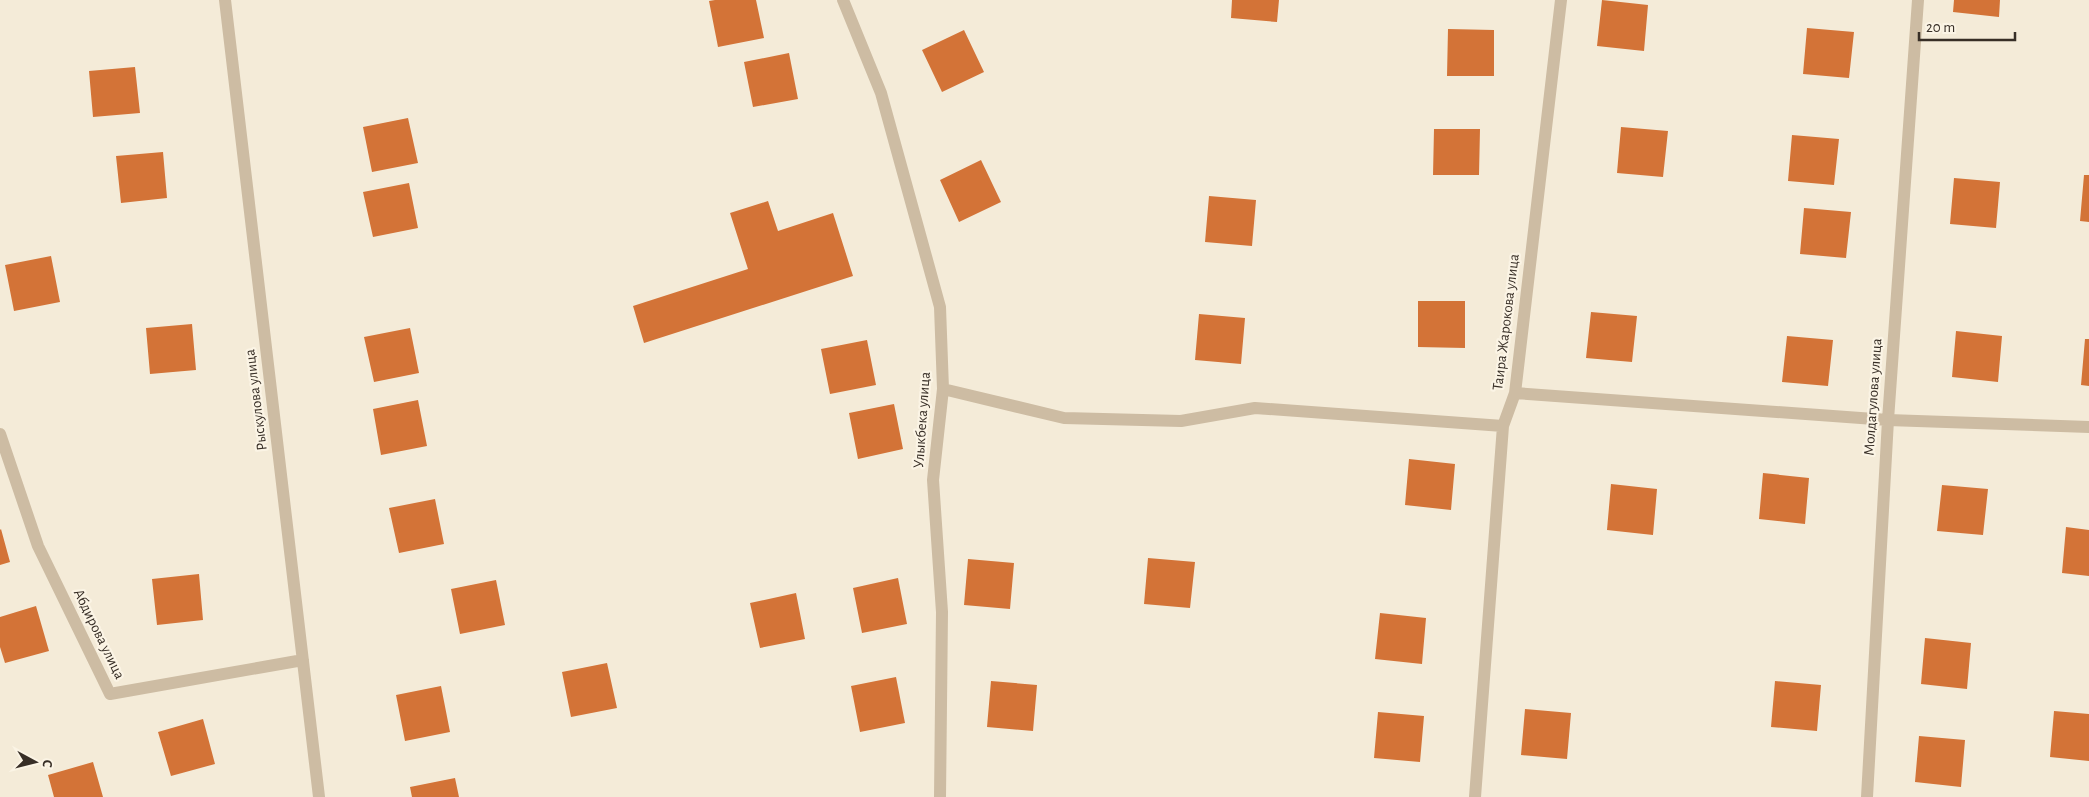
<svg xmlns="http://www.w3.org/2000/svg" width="2089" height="797" viewBox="0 0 2089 797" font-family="'Alegreya Sans',sans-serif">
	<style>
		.building { fill: #d37337 }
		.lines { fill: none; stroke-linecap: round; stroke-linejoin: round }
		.minor { stroke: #cdbca3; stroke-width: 12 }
		.labels { text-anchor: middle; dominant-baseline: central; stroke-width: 4.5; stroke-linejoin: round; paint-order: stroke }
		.street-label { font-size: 15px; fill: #372e26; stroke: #fbf4e5 }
	</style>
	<rect width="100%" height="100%" fill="#f4ebd8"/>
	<path class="building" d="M715,0H756L764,38L718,47L709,1Z
		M1232,0H1279L1277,22L1231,18Z
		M1602,0L1648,5L1644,51L1597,46Z
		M1954,0H2000L1999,17L1953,12Z
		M1807,28L1854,32L1849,78L1803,74Z
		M1448,29L1494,30V76H1447Z
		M964,30L984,72L942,92L922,50Z
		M789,53L798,99L753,107L744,62Z
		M135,67L140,113L93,117L89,71Z
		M408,118L418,163L372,172L363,127Z
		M1621,127L1668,131L1663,177L1617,173Z
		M1434,129H1480L1479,175H1433Z
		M1792,135L1839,139L1834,185L1788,181Z
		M163,152L167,198L121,203L116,156Z
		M981,160L1001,202L959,222L940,180Z
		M2084,175H2089V222L2080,221Z
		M1954,178L2000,182L1996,228L1950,224Z
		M409,183L418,228L373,237L363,192Z
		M1209,196L1256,200L1252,246L1205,242Z
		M768,201L778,231L833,213L853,276L644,343L633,306L748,269L730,213Z
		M1804,208L1851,212L1846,258L1800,254Z
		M51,256L60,302L14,311L5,265Z
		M1418,301H1465V348L1418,347Z
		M1591,312L1637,316L1632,362L1586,358Z
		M1199,314L1245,318L1241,364L1195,360Z
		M192,324L196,370L150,374L146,328Z
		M410,328L419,373L374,382L364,337Z
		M1956,331L2002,336L1998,382L1952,377Z
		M1787,336L1833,340L1828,386L1782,382Z
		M2085,339H2089V386L2081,385Z
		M867,340L876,385L830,394L821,349Z
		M418,400L427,446L381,455L373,409Z
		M894,404L903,449L858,459L849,413Z
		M1409,459L1455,464L1451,510L1405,505Z
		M1763,473L1809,478L1805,524L1759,519Z
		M1611,484L1657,489L1653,535L1607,530Z
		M1942,485L1988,489L1983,535L1937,531Z
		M435,499L444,544L399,553L389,508Z
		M2066,527L2089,530V576L2062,573Z
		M1,529L10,562L0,565V530Z
		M1148,558L1195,562L1190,608L1144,604Z
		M968,559L1014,563L1010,609L964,605Z
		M199,574L203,620L157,625L152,579Z
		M898,578L907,624L862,633L853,588Z
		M496,580L505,625L460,634L451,589Z
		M796,593L805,639L760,648L750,603Z
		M36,606L49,651L5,663L0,647V617Z
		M1380,613L1426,618L1422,664L1375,659Z
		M1925,638L1971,643L1967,689L1921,684Z
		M607,663L617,708L571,717L562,672Z
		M896,677L905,723L860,732L851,686Z
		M991,681L1037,685L1033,731L987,727Z
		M1775,681L1821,685L1817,731L1771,727Z
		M441,686L450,732L405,741L396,695Z
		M1525,709L1571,713L1567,759L1521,755Z
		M2054,711L2089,714V761L2050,757Z
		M1378,712L1424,716L1420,762L1374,758Z
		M203,719L215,764L171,776L158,732Z
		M1919,736L1965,740L1961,787L1915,782Z
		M93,762L103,797H54L48,775Z
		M455,778L459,797H412L410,787Z"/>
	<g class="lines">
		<path class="minor" d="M225,0L319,797
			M843,0L881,93L940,307L943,389L933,480L942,612L940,797
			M943,389L1064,418L1181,421L1255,408L1503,426
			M1515,393L1888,420L2089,427
			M0,434L38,546L110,694L303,660
			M1475,797L1503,426L1515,393L1561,0
			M1867,797L1888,420L1918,0"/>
	</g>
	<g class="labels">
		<g class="street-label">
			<text transform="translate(1506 322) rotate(-83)">Таира Жарокова улица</text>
			<text transform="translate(1873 397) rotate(-86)">Молдагулова улица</text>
			<text transform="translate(256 400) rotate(-97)">Рыскулова улица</text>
			<text transform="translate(922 420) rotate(-86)">Улыкбека улица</text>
			<text transform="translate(99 634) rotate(64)">Абдирова улица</text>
		</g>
	</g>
	<g transform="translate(35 762) rotate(97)" stroke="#fbf4e5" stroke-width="4" paint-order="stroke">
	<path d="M0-4L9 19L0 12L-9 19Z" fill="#372e26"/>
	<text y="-8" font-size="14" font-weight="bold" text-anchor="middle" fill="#372e26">С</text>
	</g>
	<path d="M1919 32v8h96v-8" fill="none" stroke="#372e26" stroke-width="2.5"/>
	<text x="1926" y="32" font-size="15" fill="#372e26" stroke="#fbf4e5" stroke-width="4" paint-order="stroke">20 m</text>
</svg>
